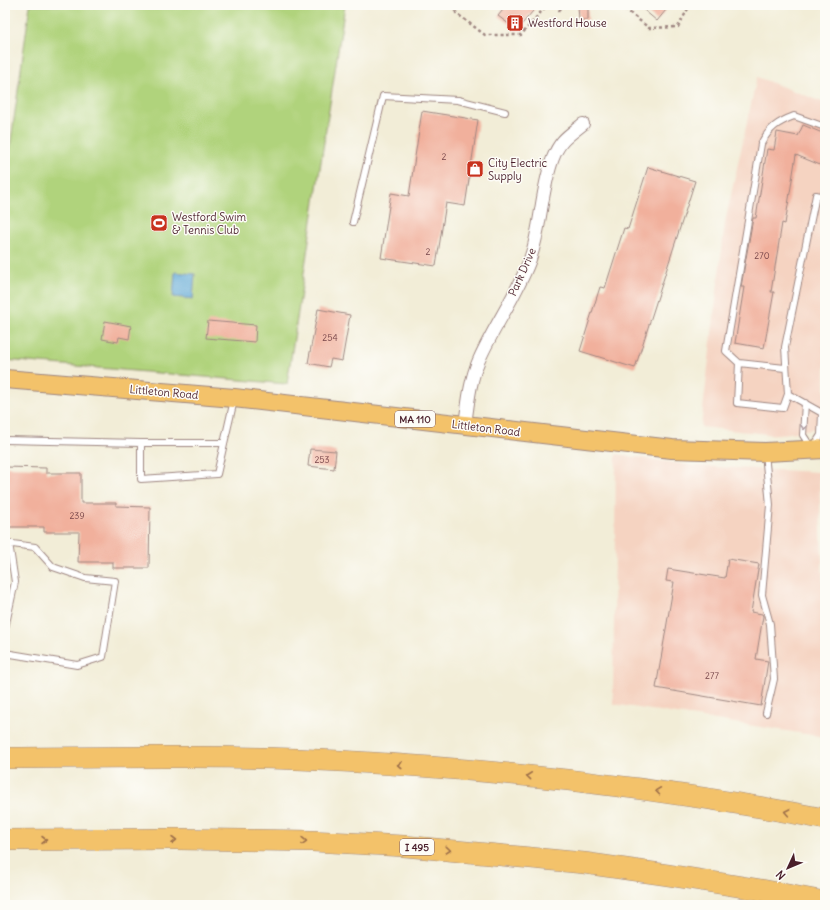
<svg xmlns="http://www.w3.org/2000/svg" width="830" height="910" viewBox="0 0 830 910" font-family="Delius,sans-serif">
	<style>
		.built { fill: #f5d3c1 }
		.green { fill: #b0d37c; stroke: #7d7954 }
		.water { fill: #5ea8d6; stroke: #546480 }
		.building { fill: #f1b09c }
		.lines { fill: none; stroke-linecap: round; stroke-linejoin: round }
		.lane-casing { stroke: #9e8681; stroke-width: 8 }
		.street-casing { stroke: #9e8681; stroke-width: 14 }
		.primary-casing { stroke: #9e8681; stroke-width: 20 }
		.highway-casing { stroke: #9e8681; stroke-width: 22 }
		.path { stroke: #9e8681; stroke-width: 2.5; stroke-dasharray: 3 3; stroke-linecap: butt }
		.lane { stroke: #fff; stroke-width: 6 }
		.street { stroke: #fff; stroke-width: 12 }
		.primary { stroke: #f3c26a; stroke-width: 18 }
		.highway { stroke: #f3c26a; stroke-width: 21 }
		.oneway { stroke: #ae9aa0 }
		.oneway2 { stroke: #9e704a }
		.labels { text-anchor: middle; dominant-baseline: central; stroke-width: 3; stroke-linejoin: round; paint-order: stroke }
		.number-label { font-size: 9px; fill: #744347 }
		.shield { fill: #fdfcf7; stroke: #806168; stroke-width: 1 }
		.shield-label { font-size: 10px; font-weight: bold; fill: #4a1f2b }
		.poi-label { font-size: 11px; fill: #4a1f2b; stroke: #fdfcf7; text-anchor: start }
		.street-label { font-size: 11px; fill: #4a1f2b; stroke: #fdfcf7 }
	</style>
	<rect width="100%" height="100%" fill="#fdfcf7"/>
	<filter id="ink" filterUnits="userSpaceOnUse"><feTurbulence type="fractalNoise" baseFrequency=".025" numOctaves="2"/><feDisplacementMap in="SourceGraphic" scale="8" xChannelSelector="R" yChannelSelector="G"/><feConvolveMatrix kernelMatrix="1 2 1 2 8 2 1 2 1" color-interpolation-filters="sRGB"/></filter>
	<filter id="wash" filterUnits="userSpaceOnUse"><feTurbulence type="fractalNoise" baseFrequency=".012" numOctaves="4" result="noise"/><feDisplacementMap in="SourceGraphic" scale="16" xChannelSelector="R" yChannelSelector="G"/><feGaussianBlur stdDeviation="0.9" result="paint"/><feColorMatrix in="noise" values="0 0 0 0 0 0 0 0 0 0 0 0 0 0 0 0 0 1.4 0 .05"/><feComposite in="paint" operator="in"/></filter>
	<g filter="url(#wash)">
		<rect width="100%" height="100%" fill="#f2edd7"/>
		<path class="built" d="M757,77L825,103V427L777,435L701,427L725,222Z
			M616,454L694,466L819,472L825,649V737L613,704Z"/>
		<path class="green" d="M30,5H345L287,384L5,360V183Z"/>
		<path class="water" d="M175,272L195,274L193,299L173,297Z"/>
		<g id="blocks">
			<path class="building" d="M507,5H538L517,30L498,16Z
				M578,5H588V20H579Z
				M638,5H670L657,21Z
				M422,111L478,120L465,206L446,203L436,266L381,258L391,193L409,196Z
				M803,125L825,134V167L796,155L785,224L782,223L771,292H774L764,348L735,343L744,287H741L753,218H756L767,149L774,150L777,132L798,136Z
				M648,167L695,181L635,368L580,351L600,287L605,288L624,228L628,229Z
				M318,309L350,315L342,361L331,359L329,367L308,363Z
				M105,321L131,326L129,339L119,337L118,342L102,339Z
				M208,321L256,325L255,342L206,338Z
				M310,449L336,451L334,469L308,466Z
				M5,467L46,468V473H81V503H116V506L150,507L149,568H113V562H78L79,532H44V527H9V523H5Z
				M728,559L759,564L751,612L762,614L763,616L756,659L768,661L761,706L656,688L674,582L666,581L668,569L725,578Z"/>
		</g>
	</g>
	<g filter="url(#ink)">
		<use href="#blocks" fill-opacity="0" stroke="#9e8681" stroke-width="1"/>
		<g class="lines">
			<defs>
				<path id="lane" d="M825,197L816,195L785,347L788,394L822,413L825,412
					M353,222L383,96L458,100L505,112
					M739,363L726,351L761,144C769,128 778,122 794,116L825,127
					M785,368L739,363L737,403L783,408L788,394
					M805,403L803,435L812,449L821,435L822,413
					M5,440L141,443
					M224,443H141V479L217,474L234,400
					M765,453L770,505L762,595L770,624L774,679L766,713
					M5,543L35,547L53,567L85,578L115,581L103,657L77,665L5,653
					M5,628L15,582L9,543"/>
				<path id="street" d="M465,425C468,403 470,380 479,360C494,326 516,296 529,262C542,228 540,192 553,158C560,140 568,136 583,124"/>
				<path id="primary" d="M5,379L234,398L672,449L765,452L825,449"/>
				<path id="highway" d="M5,758C117,757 229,755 340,761C503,770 665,788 825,819
					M5,840L175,839L312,841L404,846L584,863L668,875L762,890L825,902"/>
			</defs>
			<use href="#lane" class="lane-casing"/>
			<use href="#street" class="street-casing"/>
			<use href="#primary" class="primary-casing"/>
			<use href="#highway" class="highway-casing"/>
			<path class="path" d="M456,5V13L485,35H521L547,5
				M555,5L559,10L566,5
				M620,5L649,28L678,27L690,5"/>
			<use href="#lane" class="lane"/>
			<use href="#street" class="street"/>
			<use href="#primary" class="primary"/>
			<use href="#highway" class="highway"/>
		</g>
		<defs><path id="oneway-chevron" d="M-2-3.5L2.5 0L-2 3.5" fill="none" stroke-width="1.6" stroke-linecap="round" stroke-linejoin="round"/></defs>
		<use class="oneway" href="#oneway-chevron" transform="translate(804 427) rotate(92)"/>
		<g class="oneway2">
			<use href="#oneway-chevron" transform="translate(400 765) rotate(-177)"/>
			<use href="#oneway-chevron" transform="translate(529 776) rotate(-174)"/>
			<use href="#oneway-chevron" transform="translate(658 791) rotate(-172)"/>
			<use href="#oneway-chevron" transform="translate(787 812) rotate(-169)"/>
			<use href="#oneway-chevron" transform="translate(44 840)"/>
			<use href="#oneway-chevron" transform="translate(174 840)"/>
			<use href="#oneway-chevron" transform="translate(304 841) rotate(1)"/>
			<use href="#oneway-chevron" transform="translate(448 850) rotate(5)"/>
		</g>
	</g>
	<defs>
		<symbol id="building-square" viewBox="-11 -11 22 22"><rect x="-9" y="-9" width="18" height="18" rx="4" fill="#c8321e" stroke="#fdfcf7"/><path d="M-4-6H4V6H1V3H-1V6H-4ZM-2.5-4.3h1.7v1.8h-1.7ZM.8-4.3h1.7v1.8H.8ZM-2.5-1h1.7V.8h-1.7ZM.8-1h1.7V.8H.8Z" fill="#fff"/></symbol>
		<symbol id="shop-square" viewBox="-11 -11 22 22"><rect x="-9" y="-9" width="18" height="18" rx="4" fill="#c8321e" stroke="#fdfcf7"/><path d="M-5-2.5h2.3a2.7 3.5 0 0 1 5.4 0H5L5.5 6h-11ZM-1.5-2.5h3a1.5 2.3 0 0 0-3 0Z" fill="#fff"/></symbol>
		<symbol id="stadium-square" viewBox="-11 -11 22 22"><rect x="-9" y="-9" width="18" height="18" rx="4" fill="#c8321e" stroke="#fdfcf7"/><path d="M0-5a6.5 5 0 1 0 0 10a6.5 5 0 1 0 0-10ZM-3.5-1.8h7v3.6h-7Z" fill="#fff"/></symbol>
	</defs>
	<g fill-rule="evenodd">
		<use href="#building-square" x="505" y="13" width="20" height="20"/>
		<use href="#shop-square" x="465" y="159" width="20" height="20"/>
		<use href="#stadium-square" x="149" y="213" width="20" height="20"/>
	</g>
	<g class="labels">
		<g class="number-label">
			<text x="444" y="156">2</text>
			<text x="428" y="251">2</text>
			<text x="762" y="255">270</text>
			<text x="330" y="337">254</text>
			<text x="322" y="459">253</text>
			<text x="77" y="515">239</text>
			<text x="712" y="675">277</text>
		</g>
		<g class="shield">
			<rect x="395" y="411" width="40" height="16" rx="3"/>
			<rect x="400" y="839" width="34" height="16" rx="3"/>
		</g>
		<g class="shield-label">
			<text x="415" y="419">MA 110</text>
			<text x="417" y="847">I 495</text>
		</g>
		<g class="poi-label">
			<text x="528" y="23">Westford House</text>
			<text x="488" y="163">City Electric<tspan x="488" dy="13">Supply</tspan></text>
			<text x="172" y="217">Westford Swim<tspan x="172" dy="13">&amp; Tennis Club</tspan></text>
		</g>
		<g class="street-label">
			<text transform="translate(522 272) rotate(-66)">Park Drive</text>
			<text transform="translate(164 392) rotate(5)">Littleton Road</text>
			<text transform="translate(486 428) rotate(7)">Littleton Road</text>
		</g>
	</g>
	<rect width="830" height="910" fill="none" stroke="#fdfcf7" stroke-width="20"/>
	<g transform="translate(788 868) rotate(226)" stroke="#fdfcf7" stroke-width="3" paint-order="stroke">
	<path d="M0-3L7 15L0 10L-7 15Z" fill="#4a1f2b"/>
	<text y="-6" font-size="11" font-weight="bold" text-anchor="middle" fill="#4a1f2b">N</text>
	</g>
</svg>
